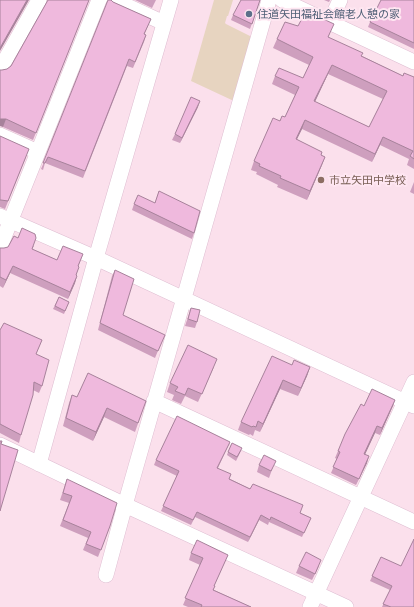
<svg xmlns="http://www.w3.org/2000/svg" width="414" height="607" viewBox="0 0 414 607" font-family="'DejaVu Sans','Noto Sans JP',sans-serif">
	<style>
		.green { fill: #e7d4c0 }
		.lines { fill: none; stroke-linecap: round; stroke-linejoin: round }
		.minor-casing { stroke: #debdd1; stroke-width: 16 }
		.minor { stroke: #fff; stroke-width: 15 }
		.wall { fill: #ce9fbe; fill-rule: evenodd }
		.shaded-wall { fill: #a7829b }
		.building { fill: #efb9dd; stroke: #a7829b; fill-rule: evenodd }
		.service-dot { fill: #5c6f8a; stroke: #fee6f1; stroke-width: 1.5 }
		.education-dot { fill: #8d6e63; stroke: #fee6f1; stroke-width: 1.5 }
		.labels { text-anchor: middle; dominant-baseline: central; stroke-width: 4; stroke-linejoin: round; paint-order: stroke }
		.service-label { font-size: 11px; fill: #4e5e75; stroke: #fee6f1; text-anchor: start }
		.education-label { font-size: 11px; fill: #785e54; stroke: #fee6f1; text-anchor: start }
	</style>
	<rect width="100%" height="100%" fill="#fbe0ec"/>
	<path class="green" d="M214,0H233L228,16H227L225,23L226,24L254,38L236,102L191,81Z"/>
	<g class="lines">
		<defs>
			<path id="minor" d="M114,0L164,23
				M282,0L414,62
				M330,22L340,0
				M0,69L39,0
				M0,135L38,152
				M0,216L96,258L414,406
				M0,247L99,0
				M154,401L414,522
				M0,445L125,505L346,607
				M39,464L96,258L171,0
				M106,575L125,505L269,0
				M310,607L414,382"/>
		</defs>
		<use href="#minor" class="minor-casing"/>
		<use href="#minor" class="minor"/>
	</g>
	<path class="wall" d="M89,0L33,140L3,127L2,70L7,69Z
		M135,0H156L152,8Z
		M260,0L250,29L231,20L233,15Z
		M324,0H330L329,2Z
		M414,0V49L368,27L370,22Z
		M113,2L151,19L144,35H146L144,42L133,68L127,66L83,178L45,163L43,170L41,169Z
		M298,26L330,33L328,37L362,56L403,76L414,77V169L407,165L409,159L380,145L372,162L302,129L297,139L321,155L325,157L307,200L277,187L278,185L256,174L257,172L251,170L254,161L280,121L285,117L295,95L272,84L275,76L303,78L309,65L273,48L277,39ZM328,74L383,99L369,127L315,102Z
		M198,107L180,143L172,140L175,134Z
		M0,136L26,157L5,209L0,207Z
		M414,182V194L410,192Z
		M159,191L194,233L192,239L132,210L134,204L155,203Z
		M34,246L32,249L57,260L83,254L78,267L75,283L68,299L10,273L3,288L0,286V248H4Z
		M115,270L123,315L162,341L155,358L98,330L112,276Z
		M59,297L69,302L64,314L53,309Z
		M191,308L197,322L195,328L185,326Z
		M0,330L42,340L36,354L42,386L39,393L33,390L21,435L19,443L0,433Z
		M292,365L310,367L307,376L298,396L280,389L260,432L255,430L253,436L250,434L249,435L238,430L241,422Z
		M214,367L198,402L185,396L181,404L172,400L174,395L167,392L170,383Z
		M72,395L77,397L146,401L135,432L104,417L93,441L63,426L69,403Z
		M395,400L380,435L375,433L365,454L367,463L356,485L331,473L337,459L335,458L338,451L364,406Z
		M230,442L218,468L230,479L311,518L302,537L269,522L268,525L259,520L248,542L195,517L191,525L161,511L177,476L154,465L156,460Z
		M241,451L236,461L227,455L228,452Z
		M259,465L273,467L269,478L257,472Z
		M67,479L110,526L98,557L83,550L88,538L60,526L69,503L60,500Z
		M191,553L228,555L214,586V590L251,607H188L183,605L200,565L189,560Z
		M381,557L414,607H382L390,590L370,581Z
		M299,566H319L312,580L296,573Z"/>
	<path class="shaded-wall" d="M27,0H29L0,51V48Z
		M332,65L328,74L311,110L314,101Z
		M200,101L198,107L180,143L182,138Z
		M0,119H6L3,127L0,126Z
		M305,120L302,129L293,147L296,139Z
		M383,137L380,145L372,162L375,154Z
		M325,157L322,165L307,200L310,191Z
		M13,266L10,273L3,288L6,280Z
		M77,276L75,283L68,299L70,292Z
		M310,367L307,376L298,396L301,388Z
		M283,380L280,389L260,432L263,424Z
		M395,400L393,406L380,435L382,428Z
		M107,408L104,417L93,441L96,432Z
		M377,426L375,433L362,461L364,454Z
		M369,456L367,463L356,485L359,479Z
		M261,515L259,520L248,542L250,537Z"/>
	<path class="building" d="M0,0H27L0,48Z
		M48,0H89L36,133L6,119H0V70H2L7,69L11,66Z
		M108,0H111L113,2L151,19L144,34L146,35L135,62L129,59L85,171L48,157L45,163H43Z
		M241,0H260L252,24L233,15Z
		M381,0H414V43L370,22Z
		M306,11L334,24L328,37L363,53L361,56L403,76L404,73L414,77V159L410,156L413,151L383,137L375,154L305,120L296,139L322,152L321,155L325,157L310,191L280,178L281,176L259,166L260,164L254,161L273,118L280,121L282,116L285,117L299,87L275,76L279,68L303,78L313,57L277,39L285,22L298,26ZM332,65L387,91L369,127L314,101Z
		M191,97L200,101L182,138L175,134Z
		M0,136L29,149L8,201L1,200H0Z
		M159,191L200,211L194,233L134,204L138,195L155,203Z
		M22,228L35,234L36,238L32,249L57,260L63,246L83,254L78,266L79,267L76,275L77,276L70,292L13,266L6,280L0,277V248H4L8,247L14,236L18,238Z
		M115,270L134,279L123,315L165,335L158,351L100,323Z
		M59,297L69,302L65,311L55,306Z
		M191,308L200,310L197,322L188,319Z
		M4,323L42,340L36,354L49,360L42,386L34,382L33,395L21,435L0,424V330Z
		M188,345L217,359L202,394L188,388L185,395L175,391L178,387L170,383Z
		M272,356L292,365L294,360L310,367L301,388L283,380L263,424L258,421L256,427L253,426L252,427L241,422Z
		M88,373L146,401L138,423L107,408L96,432L66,418L72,395L77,397Z
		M372,389L395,400L382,428L377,426L364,454L369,456L359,479L333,467L340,452L338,451L345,434L361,404L364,406Z
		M177,416L230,442L217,468L231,474L229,479L250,489L253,484L303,505L300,513L311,518L304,533L271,517L270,520L261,515L250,537L197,512L193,520L163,506L179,471L156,460Z
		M0,441H2L1,444L18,450L0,511Z
		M232,443L242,448L237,457L228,452Z
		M264,455L276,461L271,471L259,465Z
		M67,479L117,503L110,526L101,550L86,544L91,532L63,520L72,496L63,493Z
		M414,539V607H391L383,604L392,586L372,576L381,557L401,566Z
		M197,540L228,555L214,586H215L213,590L251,607H201L202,605L185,598L203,558L191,553Z
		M306,552L321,560L315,574L299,566Z"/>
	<circle class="service-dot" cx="249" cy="14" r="4"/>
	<circle class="education-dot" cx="321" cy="180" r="4"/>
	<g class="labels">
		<g class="service-label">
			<text x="257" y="14">住道矢田福祉会館老人憩の家</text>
		</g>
		<g class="education-label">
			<text x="329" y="180">市立矢田中学校</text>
		</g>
	</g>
</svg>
